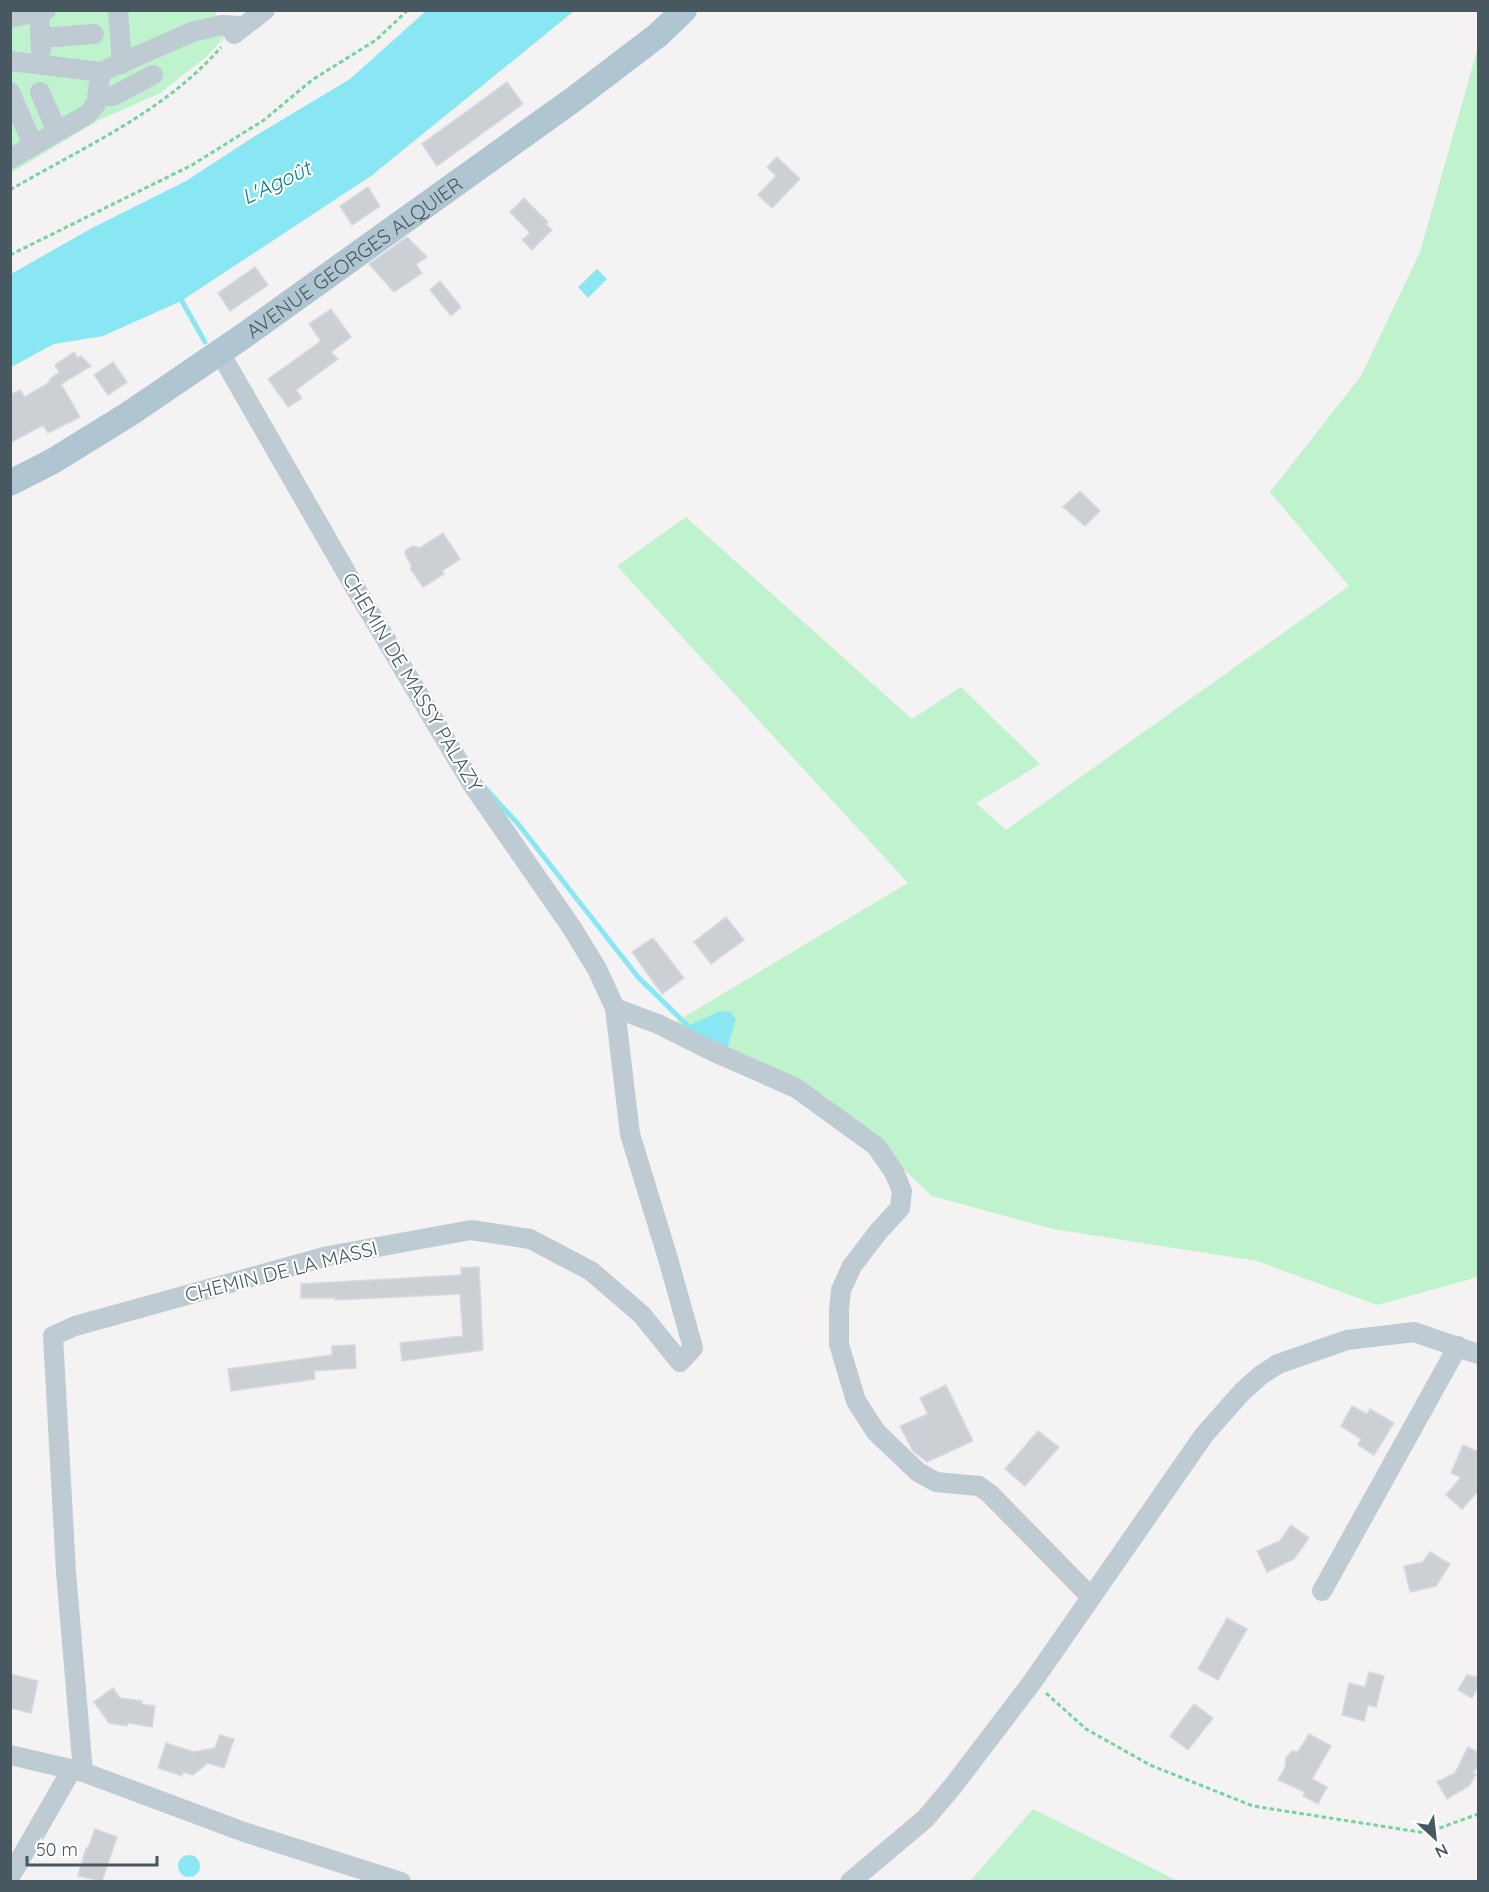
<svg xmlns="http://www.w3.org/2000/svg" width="1489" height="1892" viewBox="0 0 1489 1892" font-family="Quicksand,sans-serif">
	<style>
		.green { fill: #bff3ce }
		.water { fill: #89e7f3 }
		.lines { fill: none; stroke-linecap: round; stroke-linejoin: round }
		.stream { stroke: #89e7f3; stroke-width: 5 }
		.building { fill: #ccd0d5; stroke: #d6d9de; stroke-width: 1.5 }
		.path { stroke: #74d59c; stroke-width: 3; stroke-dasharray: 4.5 3; stroke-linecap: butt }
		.minor { stroke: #bfcbd2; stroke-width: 20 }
		.major { stroke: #b0c5d2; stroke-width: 26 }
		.labels { text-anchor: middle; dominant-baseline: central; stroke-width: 4.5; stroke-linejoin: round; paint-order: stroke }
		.street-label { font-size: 20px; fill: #485861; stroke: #fff }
		.water-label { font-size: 21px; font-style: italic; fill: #058190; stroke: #fff }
	</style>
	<rect width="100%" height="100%" fill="#f4f2f2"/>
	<path class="green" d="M11,11H215L226,36L206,57L160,93L97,121L11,173Z
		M1478,47V1277L1377,1305L1257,1261L1053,1229L932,1196L827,1097L674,1023L908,883L617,566L686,517L912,719L961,687L1040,764L976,803L1006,830L1349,586L1270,492L1361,376L1420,252Z
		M1033,1809L1178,1881H970Z"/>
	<path class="water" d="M426,11H574L371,176L181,301L103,336L54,344L11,367V274L92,228L186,181L255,136L350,79Z
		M597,269L607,279L588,298L578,287Z
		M720,1011L730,1012L736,1019L726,1052L692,1031L688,1026Z
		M178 1866a11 11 0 1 1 22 0a11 11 0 1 1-22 0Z"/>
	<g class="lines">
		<path class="stream" d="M179,296L205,342
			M485,788L519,825L638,977L688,1026"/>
	</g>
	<path class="building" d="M507,82L523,104L437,166L422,144Z
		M777,157L800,179L772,208L758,195L776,176L767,167Z
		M368,187L380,206L352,225L340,206Z
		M524,198L548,222L546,224L552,230L532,250L522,240L530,233L510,212Z
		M407,237L427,257L416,264L422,273L394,292L369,264Z
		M255,267L268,285L230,311L218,293Z
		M440,281L461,307L451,316L430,290Z
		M331,309L351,337L331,352L338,359L296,390L302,398L288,407L268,379L321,341L309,324Z
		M74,352L78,358L81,356L91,366L61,384L80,417L48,433L43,425L10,443V395L20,390L25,397L50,382L49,380L59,372L55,365Z
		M113,362L127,382L108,395L94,375Z
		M1080,491L1100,511L1085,526L1063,507Z
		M443,533L460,559L442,571L444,574L423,587L410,568L412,567L405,554L406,550L413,546L420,548Z
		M726,917L744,940L711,964L694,942Z
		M653,938L684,978L662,994L632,952Z
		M479,1267L483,1350L402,1361L400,1343L463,1336L460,1294L335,1300V1298H301V1284L461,1275V1268Z
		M355,1345L356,1368L314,1371L315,1379L231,1391L228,1369L332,1355V1346Z
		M946,1385L973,1441L927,1462L913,1451L900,1426L928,1414L920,1398Z
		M1352,1406L1367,1414L1370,1409L1394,1423L1374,1455L1358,1445L1361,1439L1341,1426Z
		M1038,1431L1059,1447L1025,1486L1005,1469Z
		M1463,1445L1479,1452V1490L1462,1509L1446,1495L1461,1477L1451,1473Z
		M1291,1525L1309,1538L1294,1559L1267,1572L1257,1551L1280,1541Z
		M1430,1552L1450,1564L1436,1586L1410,1592L1404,1566L1423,1562Z
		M1227,1618L1247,1629L1218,1680L1198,1669Z
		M1369,1672L1384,1676L1376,1707L1368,1705L1364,1721L1342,1715L1349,1683L1365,1687Z
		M10,1674L38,1681L31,1713L10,1708Z
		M1467,1675L1479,1677V1685L1472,1698L1458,1690Z
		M113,1688L120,1698L142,1701V1704L155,1706L152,1727L128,1723L127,1726L109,1723L94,1702Z
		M1194,1704L1213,1718L1188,1750L1170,1736Z
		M1309,1734L1331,1746L1312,1779L1327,1787L1318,1804L1303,1796L1305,1792L1278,1780L1285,1768L1286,1758L1292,1751L1298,1752Z
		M220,1735L234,1739L224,1768L208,1763L193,1775L183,1772L182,1776L158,1768L166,1743L194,1752L215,1748Z
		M1468,1747L1479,1753V1764L1473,1773L1476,1774L1469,1786L1447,1799L1437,1782L1455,1773Z
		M95,1829L117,1837L102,1881L78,1876L86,1848H88Z"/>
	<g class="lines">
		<path class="path" d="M10,190C83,147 165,112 221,47
			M10,255L192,165L264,120L312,80L376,40L408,10
			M1046,1693L1086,1729L1150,1765L1253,1806L1426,1833L1478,1814"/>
		<path class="minor" d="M39,10L41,50
			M118,10L122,64
			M10,18L46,10
			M234,34L265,10
			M41,38L94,34
			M10,61L101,72L192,32L222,25L241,26
			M10,92L33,145
			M40,92L57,132
			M98,96H113L153,75
			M10,159L88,114L96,104L101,72
			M615,1008L658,1024L712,1051L796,1088L876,1146L894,1172L902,1191L900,1208L878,1232L852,1266L841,1290L839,1310V1344L856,1401L876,1432L918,1472L936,1482L979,1486L990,1494L1091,1597
			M1322,1591L1458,1346
			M10,1755L83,1772L244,1832L401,1882
			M83,1772L66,1572L53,1336L75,1326L328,1256L471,1230L530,1239L591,1271L642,1315L680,1362L693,1348L669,1262L630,1134L615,1008L597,969L572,928L472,784L354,586L219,351
			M10,1877L72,1769
			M850,1882L925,1819L953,1786L1033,1681L1204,1435L1242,1392L1261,1375L1278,1364L1347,1340L1414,1332L1478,1354"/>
		<path class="major" id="s1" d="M10,483L53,461L129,414L242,337L574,99L658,35L684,10"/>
	</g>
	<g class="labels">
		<g class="street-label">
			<text stroke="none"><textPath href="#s1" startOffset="412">AVENUE GEORGES ALQUIER</textPath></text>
			<text transform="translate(413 682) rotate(59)">CHEMIN DE MASSY PALAZY</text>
			<text transform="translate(281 1271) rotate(-14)">CHEMIN DE LA MASSI</text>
		</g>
		<g class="water-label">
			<text transform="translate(276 182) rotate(-25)">L'Agoût</text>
		</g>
	</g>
	<rect width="1489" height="1892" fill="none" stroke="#485861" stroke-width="24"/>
	<g transform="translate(1435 1838) rotate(153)" stroke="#ffffff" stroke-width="4.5" paint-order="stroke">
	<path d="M0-4.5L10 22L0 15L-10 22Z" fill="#485861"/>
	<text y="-9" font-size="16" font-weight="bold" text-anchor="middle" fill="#485861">N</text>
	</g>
	<path d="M27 1856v9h130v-9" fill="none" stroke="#485861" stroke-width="3"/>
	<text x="36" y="1856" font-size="18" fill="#485861" stroke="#ffffff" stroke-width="4.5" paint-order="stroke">50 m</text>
</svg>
